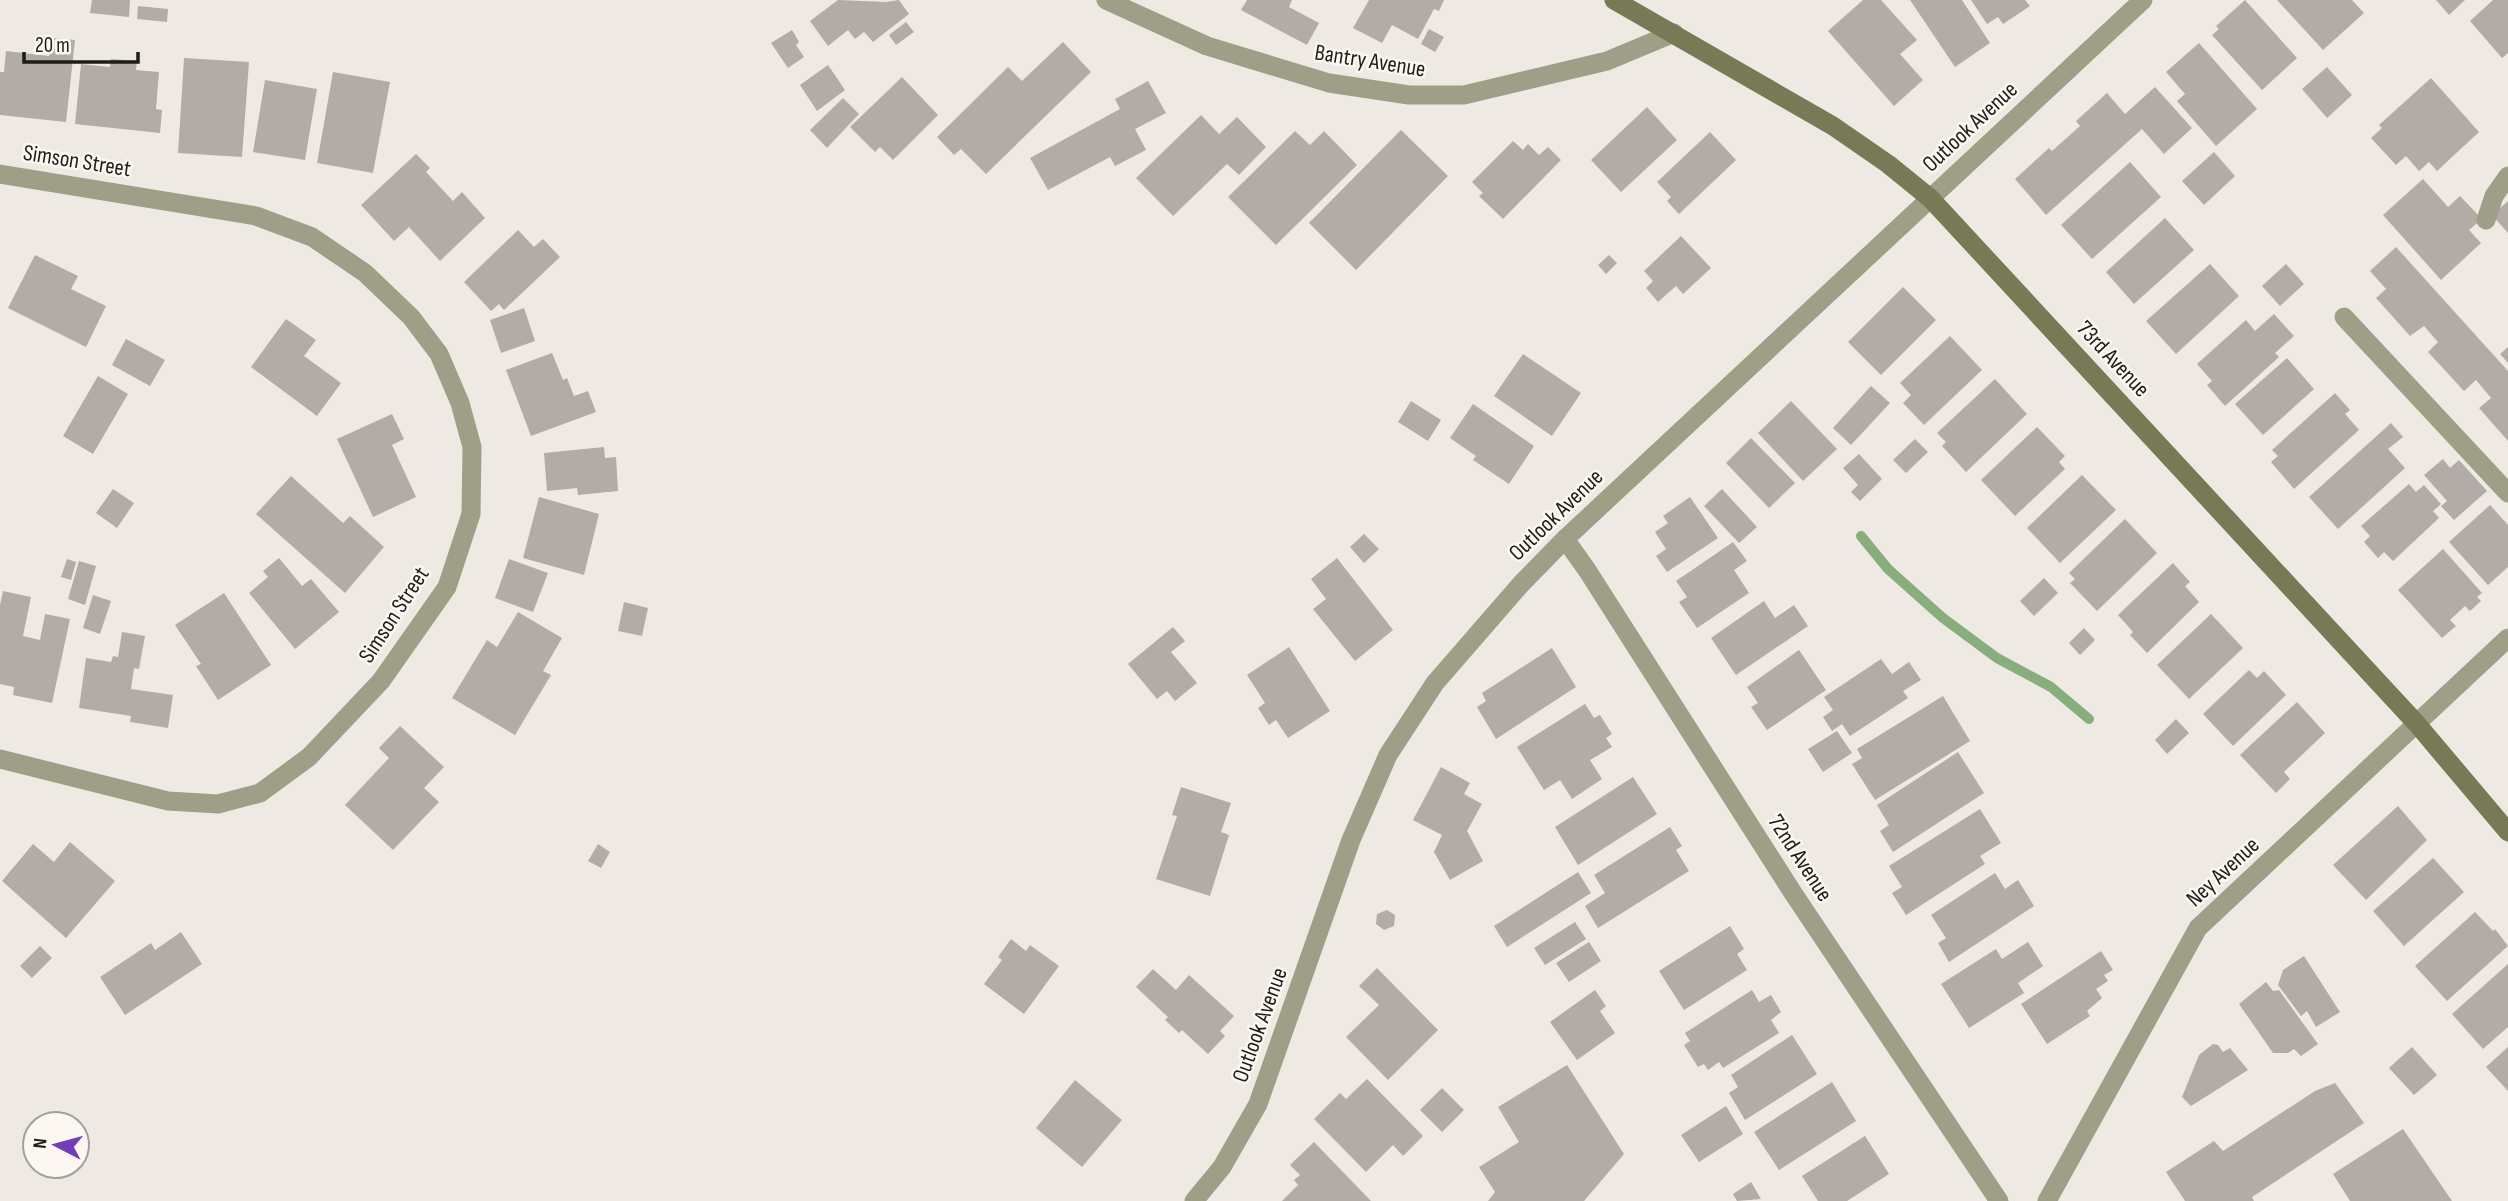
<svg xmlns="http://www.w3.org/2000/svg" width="2508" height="1201" viewBox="0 0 2508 1201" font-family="'Sofia Sans Condensed',sans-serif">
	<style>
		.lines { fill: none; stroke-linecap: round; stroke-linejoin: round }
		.stream { stroke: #88ae7e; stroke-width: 10 }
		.building { fill: #b2aba6 }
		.service { stroke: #9d9f86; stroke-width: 19 }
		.minor { stroke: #9d9f86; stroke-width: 19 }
		.secondary { stroke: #787a55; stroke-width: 19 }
		.labels { text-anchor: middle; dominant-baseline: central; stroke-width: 5; stroke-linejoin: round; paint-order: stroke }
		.street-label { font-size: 23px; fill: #1d1c19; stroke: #fcf8f1 }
	</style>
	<rect width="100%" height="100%" fill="#eeeae3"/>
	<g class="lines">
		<path class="stream" d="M1861,536L1888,569L1943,618L1997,658L2051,687L2089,719"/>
	</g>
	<path class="building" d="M92,0H130L129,17L90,13Z
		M838,0L886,2L899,0L909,14L873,42L864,32L855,39L848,30L828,46L810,21Z
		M1247,0H1292L1289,7L1319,23L1307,45L1241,10Z
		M1369,0H1444L1439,11L1434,9L1418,39L1392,25L1382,43L1353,28Z
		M1863,0H1881L1917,40L1900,54L1923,80L1894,106L1828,31Z
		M1910,0H1962L1990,43L1955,67Z
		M1971,0H2025L2030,6L2003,24L1998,17L1987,24Z
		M2245,0L2297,58L2262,90L2212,35L2219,29L2216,26Z
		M2277,0H2352L2364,13L2323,50Z
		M2436,0H2465L2449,15Z
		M2493,0H2508V53L2502,58L2470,21Z
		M138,6L168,9L167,22L137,19Z
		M906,22L914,32L896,45L889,35Z
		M1429,29L1444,37L1435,52L1421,44Z
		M792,30L799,42L796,45L804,57L788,68L771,43Z
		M51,38L75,40L66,122L0,115V72H4L6,51L49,56Z
		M1063,42L1091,72L986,174L961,149L954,155L937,137L1008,67L1022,81Z
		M2199,43L2257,109L2216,146L2177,101L2185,94L2166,72Z
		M184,58L249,62L242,157L178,153Z
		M111,59L137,61L136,70L159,72L156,109L162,110L160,133L75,124L81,64L110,67Z
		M828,65L845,90L817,111L800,85Z
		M2327,67L2352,95L2327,118L2302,89Z
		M333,72L390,82L373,173L317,163Z
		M902,77L938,115L893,160L880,147L875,152L850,127Z
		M2431,78L2479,132L2437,171L2429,162L2419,171L2406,156L2396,165L2371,138L2382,128L2379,125Z
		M265,80L317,89L305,160L253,152Z
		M1148,81L1166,113L1135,129L1146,150L1115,166L1110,157L1048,190L1030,158L1120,109L1115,99Z
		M2155,87L2192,128L2164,154L2142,129L2046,215L2015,179L2049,148L2052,151L2080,126L2076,121L2107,93L2125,114Z
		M843,98L859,114L827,148L810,130Z
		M1647,107L1677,140L1621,192L1591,160Z
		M1201,115L1219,134L1237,117L1266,147L1239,175L1227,164L1173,216L1136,178Z
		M1401,130L1448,176L1356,270L1309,223Z
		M1295,131L1310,145L1324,131L1357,165L1276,245L1228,197Z
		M1710,132L1736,160L1679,214L1667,201L1671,197L1657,182Z
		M1513,141L1523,150L1528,144L1539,155L1548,147L1561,160L1503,219L1479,196L1483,193L1472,182Z
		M2214,152L2235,176L2204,205L2182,181Z
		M416,154L430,168L426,172L453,201L462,192L485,218L440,261L409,227L394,241L361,205Z
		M2130,162L2161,197L2092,259L2061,225Z
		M2423,179L2448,207L2460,196L2482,219L2469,230L2481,243L2441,280L2383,215Z
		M2508,201V233L2492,215Z
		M2165,218L2194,250L2134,304L2106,272Z
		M518,230L534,247L543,239L560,257L504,310L499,304L491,311L464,282Z
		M1681,236L1711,268L1683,294L1676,286L1658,302L1646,288L1653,281L1644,271Z
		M2396,247L2508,371V441L2479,408L2491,398L2476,380L2464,391L2428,352L2438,342L2424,326L2410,336L2376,298L2386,289L2370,271Z
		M35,255L78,276L71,289L106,306L86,347L8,308Z
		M1609,255L1617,263L1606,274L1598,265Z
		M2210,264L2239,296L2176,354L2146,321Z
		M2286,264L2304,284L2280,306L2262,286Z
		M1903,287L1936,320L1881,375L1848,342Z
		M524,308L535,341L501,353L490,320Z
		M2274,314L2294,336L2275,353L2279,357L2225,406L2207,385L2212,381L2197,364L2246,320L2255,331Z
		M286,319L316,340L304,356L341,383L317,416L251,367Z
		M1950,336L1982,370L1924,425L1903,403L1911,395L1900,383Z
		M126,339L165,360L150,386L112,365Z
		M2508,347V363L2500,354Z
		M552,353L563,380L567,378L574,396L588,391L596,412L531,436L506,370Z
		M1523,354L1581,393L1552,436L1494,396Z
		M2287,358L2314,389L2263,435L2235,404Z
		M98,376L128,394L93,454L63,436Z
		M1995,379L2027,414L1966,472L1942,446L1946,442L1937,433Z
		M1871,386L1890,403L1851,445L1833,428Z
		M2335,393L2350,410L2345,414L2359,430L2294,489L2271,462L2278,456L2272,450Z
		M1411,401L1441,420L1428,441L1398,422Z
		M1791,401L1837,449L1803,481L1758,433Z
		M1473,404L1534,446L1509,484L1473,460L1476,456L1450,438Z
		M392,414L404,439L392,445L416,497L373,517L337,439Z
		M2391,423L2403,437L2388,449L2405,468L2338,529L2309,497Z
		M2037,427L2065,456L2059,462L2065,469L2015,516L1981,480Z
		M1751,438L1795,483L1769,508L1726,463Z
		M1915,439L1928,452L1906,473L1893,460Z
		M604,447L605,458L616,457L618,491L578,495L577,488L547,491L544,453Z
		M1859,454L1882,479L1860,501L1851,492L1858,485L1843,468Z
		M2443,459L2450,468L2459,460L2487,491L2454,520L2441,506L2447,501L2424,475Z
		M2082,475L2116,510L2060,563L2027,528Z
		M291,476L343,523L350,516L384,547L345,593L256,514Z
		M2409,484L2416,492L2424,485L2441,504L2433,511L2439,518L2393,561L2384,552L2378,558L2364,542L2370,536L2361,526Z
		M113,489L134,503L117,528L96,513Z
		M1722,489L1757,527L1739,543L1704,506Z
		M539,497L599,514L584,575L523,558Z
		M1690,497L1718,538L1667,572L1656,556L1666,549L1655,532L1668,523L1663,516Z
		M2490,505L2508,525V567L2488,585L2449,542Z
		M2125,519L2157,553L2097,611L2070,583L2075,579L2069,573Z
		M1364,534L1379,549L1364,563L1350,547Z
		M1733,542L1747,561L1734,570L1749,593L1697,628L1679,602L1687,597L1676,581Z
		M2443,549L2482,593L2477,597L2481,601L2470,611L2465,606L2450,620L2456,626L2442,638L2398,590Z
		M279,558L302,586L311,579L339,612L295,649L249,593L268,577L263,571Z
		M1337,558L1393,630L1355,661L1313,609L1326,599L1311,579Z
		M67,559L76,562L71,580L61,577Z
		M509,559L548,573L533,612L495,598Z
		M79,561L96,566L85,605L68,599Z
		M2173,563L2190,582L2185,586L2199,602L2147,653L2130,635L2133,632L2118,615Z
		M2044,578L2058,593L2034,616L2020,601Z
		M3,591L31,597L23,636L40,640L45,614L70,619L52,703L13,695L14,687L0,684V605Z
		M224,593L271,665L218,700L196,666L201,664L175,625Z
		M93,595L111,601L100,634L83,628Z
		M1764,601L1775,618L1794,605L1808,626L1736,675L1711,638Z
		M624,602L648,608L642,636L618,631Z
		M518,612L562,638L543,671L551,675L515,735L452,698L487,640L497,647Z
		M2211,614L2243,648L2189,699L2157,665Z
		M1173,627L1185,641L1171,652L1197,683L1175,701L1167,691L1157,699L1128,664Z
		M2084,628L2095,640L2080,655L2069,643Z
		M122,632L145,636L139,669L134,668L131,689L173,695L168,728L130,722L131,716L79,708L86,658L111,662L113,656L118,657Z
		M1289,647L1330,711L1288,738L1276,720L1269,725L1258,708L1265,703L1247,675Z
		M1552,648L1576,687L1496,739L1477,707L1486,701L1482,693Z
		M1799,650L1826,690L1767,730L1751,707L1758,703L1747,687Z
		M1881,659L1892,674L1909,662L1921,680L1903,691L1908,698L1850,736L1842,724L1832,731L1823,717L1833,710L1824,697Z
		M2249,670L2257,678L2264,671L2286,695L2233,746L2203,714Z
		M1943,696L1970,741L1875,800L1852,764L1862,758L1857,749Z
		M2297,702L2325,733L2284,772L2290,779L2276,793L2240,755Z
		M1585,704L1594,718L1600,715L1612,734L1606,738L1612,747L1590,760L1602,779L1572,799L1560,780L1544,790L1517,747Z
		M2176,719L2189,733L2167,754L2155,740Z
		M400,726L444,767L424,788L439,802L393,850L345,805L389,758L379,748Z
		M1837,731L1852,753L1823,772L1808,749Z
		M1958,752L1984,793L1893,852L1880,831L1889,825L1877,805Z
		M1441,767L1470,783L1464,794L1482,804L1467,831L1483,861L1450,880L1434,852L1442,835L1413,820Z
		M1633,777L1657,814L1578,865L1555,827Z
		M1181,787L1231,803L1221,832L1229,835L1210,896L1156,879L1177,816L1172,815Z
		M2398,806L2427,840L2366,900L2333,865Z
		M1980,809L2001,843L1980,856L1985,864L1906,915L1892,893L1902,887L1889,866Z
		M1670,827L1682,846L1676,850L1689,871L1598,928L1585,906L1605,893L1594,875Z
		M70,842L115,881L66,938L2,881L33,844L54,862Z
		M598,844L610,852L601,868L588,861Z
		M2433,858L2464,892L2404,946L2373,911Z
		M1578,872L1591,893L1507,947L1494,926Z
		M1995,873L2005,889L2018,880L2034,906L1949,962L1938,943L1946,938L1931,915Z
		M1387,910L1395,915L1394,926L1384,930L1376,924L1377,914Z
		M2475,912L2493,931L2495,929L2508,946L2447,1001L2415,966Z
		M1575,922L1586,939L1545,965L1534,948Z
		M1730,926L1744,949L1737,954L1747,970L1684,1010L1659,971Z
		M181,932L202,964L125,1015L100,977L151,943L155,950Z
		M1011,939L1026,951L1030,945L1059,966L1024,1014L984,984L1002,960L998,957Z
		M1589,942L1601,961L1569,982L1556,963Z
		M2028,942L2043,966L2018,983L2024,993L1969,1028L1941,984L1996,949L2002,959Z
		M40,946L52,958L32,978L20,966Z
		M2101,951L2113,970L2104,975L2108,981L2096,989L2102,998L2087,1011L2090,1016L2047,1044L2021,1004Z
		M2304,956L2340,1012L2316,1027L2307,1011L2301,1016L2278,985L2283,970Z
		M2508,964V1027L2483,1049L2452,1014Z
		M1377,968L1438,1030L1388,1080L1346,1037L1379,1005L1359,986Z
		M1153,969L1176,990L1189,975L1234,1016L1220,1031L1225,1036L1208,1054L1182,1030L1179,1033L1165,1020L1168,1017L1136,987Z
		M2266,982L2273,991L2279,990L2318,1044L2301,1056L2294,1049L2288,1053H2273L2239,1004Z
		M1595,990L1606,1006L1600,1011L1615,1033L1577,1060L1550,1022Z
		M1752,990L1759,1002L1771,995L1781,1012L1771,1020L1779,1033L1723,1068L1719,1062L1708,1070L1704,1064L1698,1067L1684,1045L1690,1041L1685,1033Z
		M1792,1035L1817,1074L1745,1120L1729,1093L1738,1087L1731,1075Z
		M2213,1044L2218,1045L2223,1052L2230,1048L2248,1070L2191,1106L2182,1097L2199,1055Z
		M2412,1047L2437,1075L2414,1095L2389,1068Z
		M2508,1047V1091L2486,1067Z
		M1567,1065L1624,1154L1584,1201H1488L1495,1192L1479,1167L1519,1142L1498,1107Z
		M1367,1079L1423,1136L1403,1156L1393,1145L1366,1172L1314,1119L1340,1093L1346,1099Z
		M1075,1080L1122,1120L1082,1167L1036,1128Z
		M1832,1082L1856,1121L1779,1170L1754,1132Z
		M2335,1083L2364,1123L2252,1197L2254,1201H2185L2166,1172L2214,1141L2223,1151L2315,1091Z
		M1442,1088L1464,1110L1442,1132L1420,1110Z
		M1726,1106L1743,1134L1699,1162L1681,1135Z
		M2403,1129L2452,1201H2350L2333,1174Z
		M1865,1136L1889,1174L1847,1201H1818L1802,1176Z
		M1314,1142L1371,1201H1282L1298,1185L1294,1180L1300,1175L1290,1165Z
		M1751,1182L1761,1199L1737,1201L1733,1194Z"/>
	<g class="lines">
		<path class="service" d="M2486,220L2494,196L2508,176
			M2344,317L2508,493"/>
		<path class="minor" d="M1106,0L1207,46L1329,83L1409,95H1464L1607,61L1674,33
			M0,174L256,216L312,237L365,273L411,317L439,354L460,403L472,447L471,514L447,587L381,681L309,757L260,793L218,804L168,801L0,759
			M1565,539L1587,570L1793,893L1999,1201
			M1194,1201L1222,1167L1258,1104L1351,840L1388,755L1435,683L1521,584L1565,539L2143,0
			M2047,1201L2198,928L2508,638"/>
		<path class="secondary" d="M1614,0L1833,126L1888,164L1930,198L2417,724L2508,832"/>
	</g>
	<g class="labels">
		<g class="street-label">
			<text transform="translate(1370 61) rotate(9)">Bantry Avenue</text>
			<text transform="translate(1970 127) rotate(-43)">Outlook Avenue</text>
			<text transform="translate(77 161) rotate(9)">Simson Street</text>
			<text transform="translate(2113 359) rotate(47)">73rd Avenue</text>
			<text transform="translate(1556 515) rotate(-44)">Outlook Avenue</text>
			<text transform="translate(394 615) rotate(-57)">Simson Street</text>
			<text transform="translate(1800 858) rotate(57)">72nd Avenue</text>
			<text transform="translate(2223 872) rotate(-43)">Ney Avenue</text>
			<text transform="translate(1260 1025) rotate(-70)">Outlook Avenue</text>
		</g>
	</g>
	<g transform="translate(56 1145) rotate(276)"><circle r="33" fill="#fcf8f1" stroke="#a3a09b" stroke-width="2"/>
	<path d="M0-5L12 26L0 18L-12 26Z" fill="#723eb5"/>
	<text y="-10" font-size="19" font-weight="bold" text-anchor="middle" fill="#1d1c19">N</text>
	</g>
	<path d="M24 52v10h114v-10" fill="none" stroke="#1d1c19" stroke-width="3.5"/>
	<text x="35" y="52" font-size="21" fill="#1d1c19" stroke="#fcf8f1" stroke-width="5" paint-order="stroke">20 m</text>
</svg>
